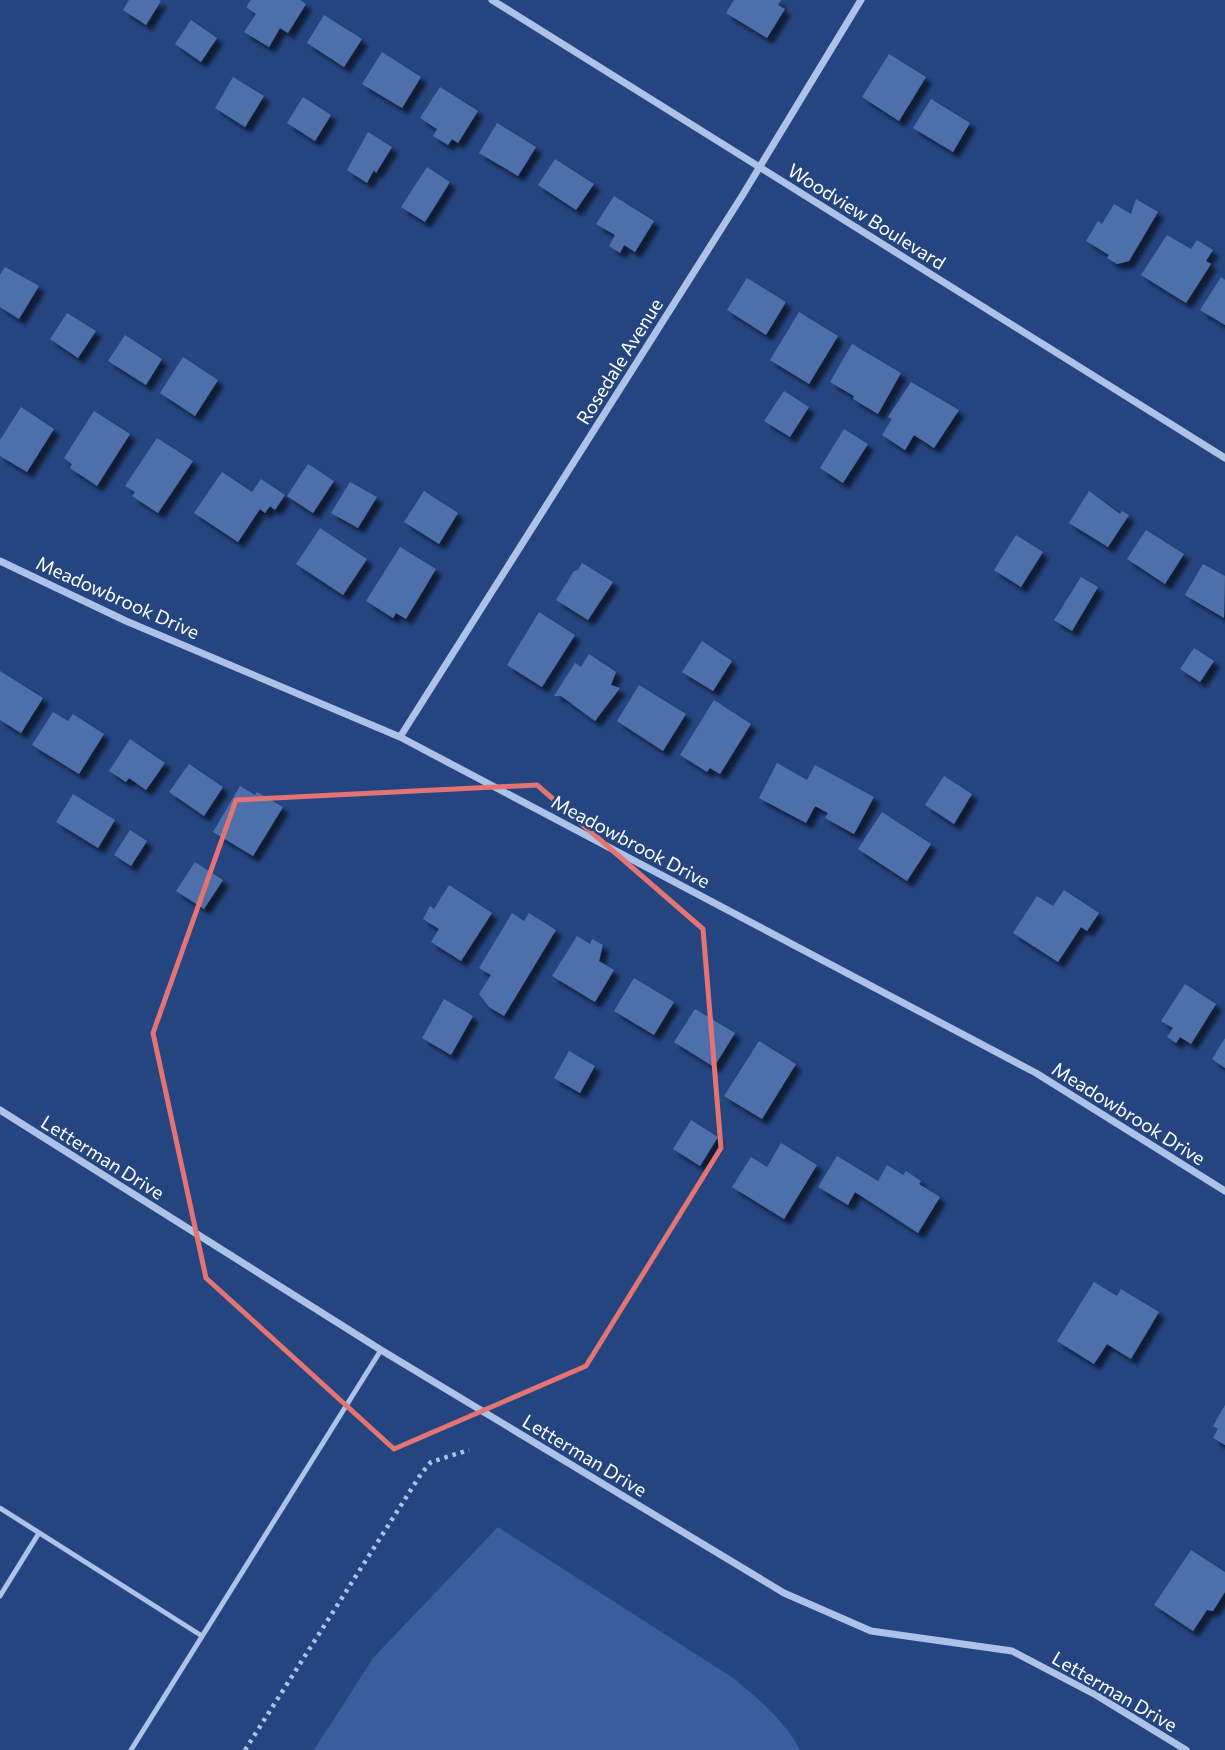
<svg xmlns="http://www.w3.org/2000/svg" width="1225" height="1750" viewBox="0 0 1225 1750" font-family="Commissioner,sans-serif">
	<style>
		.green { fill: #395d9f }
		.building { fill: #4d6faa; filter: url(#shadow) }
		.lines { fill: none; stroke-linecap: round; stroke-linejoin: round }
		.path { stroke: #acc2e7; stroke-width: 4.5; stroke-dasharray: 3.5 5; stroke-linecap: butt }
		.service { stroke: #acc2e7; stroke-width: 5 }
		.minor { stroke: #acc2e7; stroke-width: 7 }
		.marked { fill: none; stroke: #e47373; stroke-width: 5; stroke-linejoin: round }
		.labels { text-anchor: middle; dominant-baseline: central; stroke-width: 5; stroke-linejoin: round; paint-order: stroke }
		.street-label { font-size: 19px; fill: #fff; stroke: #254581 }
	</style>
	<defs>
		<filter id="shadow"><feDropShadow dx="6" dy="6" stdDeviation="2" flood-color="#0009"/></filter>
	</defs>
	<rect width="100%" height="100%" fill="#254581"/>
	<path class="green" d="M498,1527L733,1678C759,1699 784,1720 800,1750H314L373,1658Z"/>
	<path class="building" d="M129,0H159L161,1L146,25L123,10Z
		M251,0H300L306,4L288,33L280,28L269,47L244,32L256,14L246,7Z
		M734,0H781L778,5L785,9L767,38L726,13Z
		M324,15L362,39L344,67L307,43Z
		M191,20L217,38L201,62L175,44Z
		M382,52L421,77L402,108L362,84Z
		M889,54L926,77L899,121L862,97Z
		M233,77L264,96L245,127L215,108Z
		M440,87L478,111L458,143L452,139L448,145L433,136L437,129L420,118Z
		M303,97L331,115L315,141L287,123Z
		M931,99L970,123L953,152L913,128Z
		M497,123L536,147L518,176L479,153Z
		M368,132L392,147L376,173L374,170L367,183L347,170Z
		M555,159L594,184L576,210L538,185Z
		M427,167L450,182L425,222L401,207Z
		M614,196L654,221L635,252L624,245L620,253L609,246L615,235L596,224Z
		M1136,199L1158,212L1129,261L1117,264L1107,258L1109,255L1086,241L1098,221L1102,224L1114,204L1131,214Z
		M1167,235L1191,249L1197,240L1213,250L1206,261L1211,264L1186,303L1141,275Z
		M5,267L39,286L19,319L0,307V275Z
		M1221,277L1225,280V325L1200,310Z
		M747,278L786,302L766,335L727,310Z
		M799,312L838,336L809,384L770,360Z
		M67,313L96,331L78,358L50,339Z
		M125,335L162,359L146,385L108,361Z
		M852,344L901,373L878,414L853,399L854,396L830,382Z
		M183,357L218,380L195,416L160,393Z
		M911,382L959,410L934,448L914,435L905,450L882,435L892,419L888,417Z
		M784,391L809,407L790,437L764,421Z
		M21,407L54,429L27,472L0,456V440Z
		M94,411L130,434L97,486L70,468L72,464L64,458Z
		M844,429L868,444L843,483L820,468Z
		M157,438L193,461L158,513L132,496L135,492L125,486Z
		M308,464L334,481L313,513L287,496Z
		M222,472L252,492L261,479L285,495L275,510L270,506L265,513L260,509L238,542L194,513Z
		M350,482L377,497L358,528L331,513Z
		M424,491L458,513L439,544L404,522Z
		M1089,491L1120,514L1122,511L1129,515L1108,547L1069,523Z
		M320,528L367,559L343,595L296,564Z
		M1146,530L1184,554L1165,584L1127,559Z
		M1016,535L1043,552L1021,587L994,570Z
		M400,547L436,569L406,619L396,613L393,618L366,601Z
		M582,563L613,582L588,620L556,600L574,571L578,570Z
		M1203,564L1225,576L1224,618L1185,595Z
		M1081,577L1098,587L1072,631L1054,620Z
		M539,612L575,635L542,687L507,665Z
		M702,641L732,661L713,691L682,672Z
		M1194,648L1214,661L1200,682L1180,669Z
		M589,654L616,672L611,685L620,688L595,721L561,696H554L575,663L581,667Z
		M0,671L43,698L21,733L0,720Z
		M639,685L686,714L663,751L617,721Z
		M714,700L751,724L720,774L710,768L707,772L680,755Z
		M53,712L68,721L73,714L104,734L79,774L32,745Z
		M130,739L165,763L146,790L129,778L126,782L109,771Z
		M777,763L807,780L815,765L874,797L854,834L825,818L828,813L815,806L806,823L759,798Z
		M189,764L223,787L204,816L169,792Z
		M944,776L972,794L954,824L925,805Z
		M240,786L255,795L257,792L283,807L253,856L213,832Z
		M73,794L115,820L98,848L56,822Z
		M882,812L931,844L907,881L858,849Z
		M130,830L147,841L131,866L114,855Z
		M195,862L223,880L204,909L176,891Z
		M449,885L492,913L461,961L431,942L439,929L423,919L430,906L434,909Z
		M1064,890L1099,913L1087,931L1081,927L1058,962L1013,933L1037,896L1053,906Z
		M512,913L524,921L529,913L556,930L504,1016L489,1007L479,994L491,975L479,968Z
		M577,936L590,944L592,939L603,945L599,961L614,970L595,1002L552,976Z
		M634,978L674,1002L654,1035L614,1011Z
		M1185,984L1216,1004L1191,1044L1180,1037L1176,1043L1167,1037L1173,1028L1161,1021Z
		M444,999L473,1016L451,1055L422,1038Z
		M695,1009L735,1033L714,1067L674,1042Z
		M1225,1038V1068L1212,1059Z
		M759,1041L796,1064L762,1119L724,1096Z
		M569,1051L595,1066L580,1093L554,1078Z
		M691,1120L718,1137L700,1166L673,1149Z
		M781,1143L817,1165L784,1219L732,1187L751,1157L767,1167Z
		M837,1156L878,1181L887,1165L903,1175L906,1171L921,1181L919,1184L940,1197L918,1233L855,1192L848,1205L818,1187Z
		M1094,1282L1117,1296L1121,1289L1159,1312L1131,1359L1107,1344L1094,1364L1057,1341Z
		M1225,1405V1445L1213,1438L1218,1429L1213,1426Z
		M1191,1550L1225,1572V1592L1213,1611L1207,1610L1193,1631L1154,1605Z"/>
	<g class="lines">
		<path class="path" d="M245,1750L421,1474L431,1462L469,1450"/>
		<path class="service" d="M0,1508L202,1636
			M0,1596L39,1533
			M131,1750L381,1350"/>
		<path class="minor" d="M492,0L1225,458
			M0,561L126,621L400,737L1036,1073L1225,1191
			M400,737L742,196L861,0
			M0,1110L381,1350L784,1593L871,1631L1012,1651L1096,1695L1186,1750"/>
	</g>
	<path class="marked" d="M537,785L703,929L721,1148L586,1366L394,1449L206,1278L153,1033L236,800Z"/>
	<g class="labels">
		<g class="street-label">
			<text transform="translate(867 216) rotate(32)">Woodview Boulevard</text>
			<text transform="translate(619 361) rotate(-58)">Rosedale Avenue</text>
			<text transform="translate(118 597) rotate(24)">Meadowbrook Drive</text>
			<text transform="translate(631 841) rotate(28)">Meadowbrook Drive</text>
			<text transform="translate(1129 1113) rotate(32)">Meadowbrook Drive</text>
			<text transform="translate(103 1157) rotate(32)">Letterman Drive</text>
			<text transform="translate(585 1455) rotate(31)">Letterman Drive</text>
			<text transform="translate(1115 1691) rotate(30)">Letterman Drive</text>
		</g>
	</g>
</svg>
